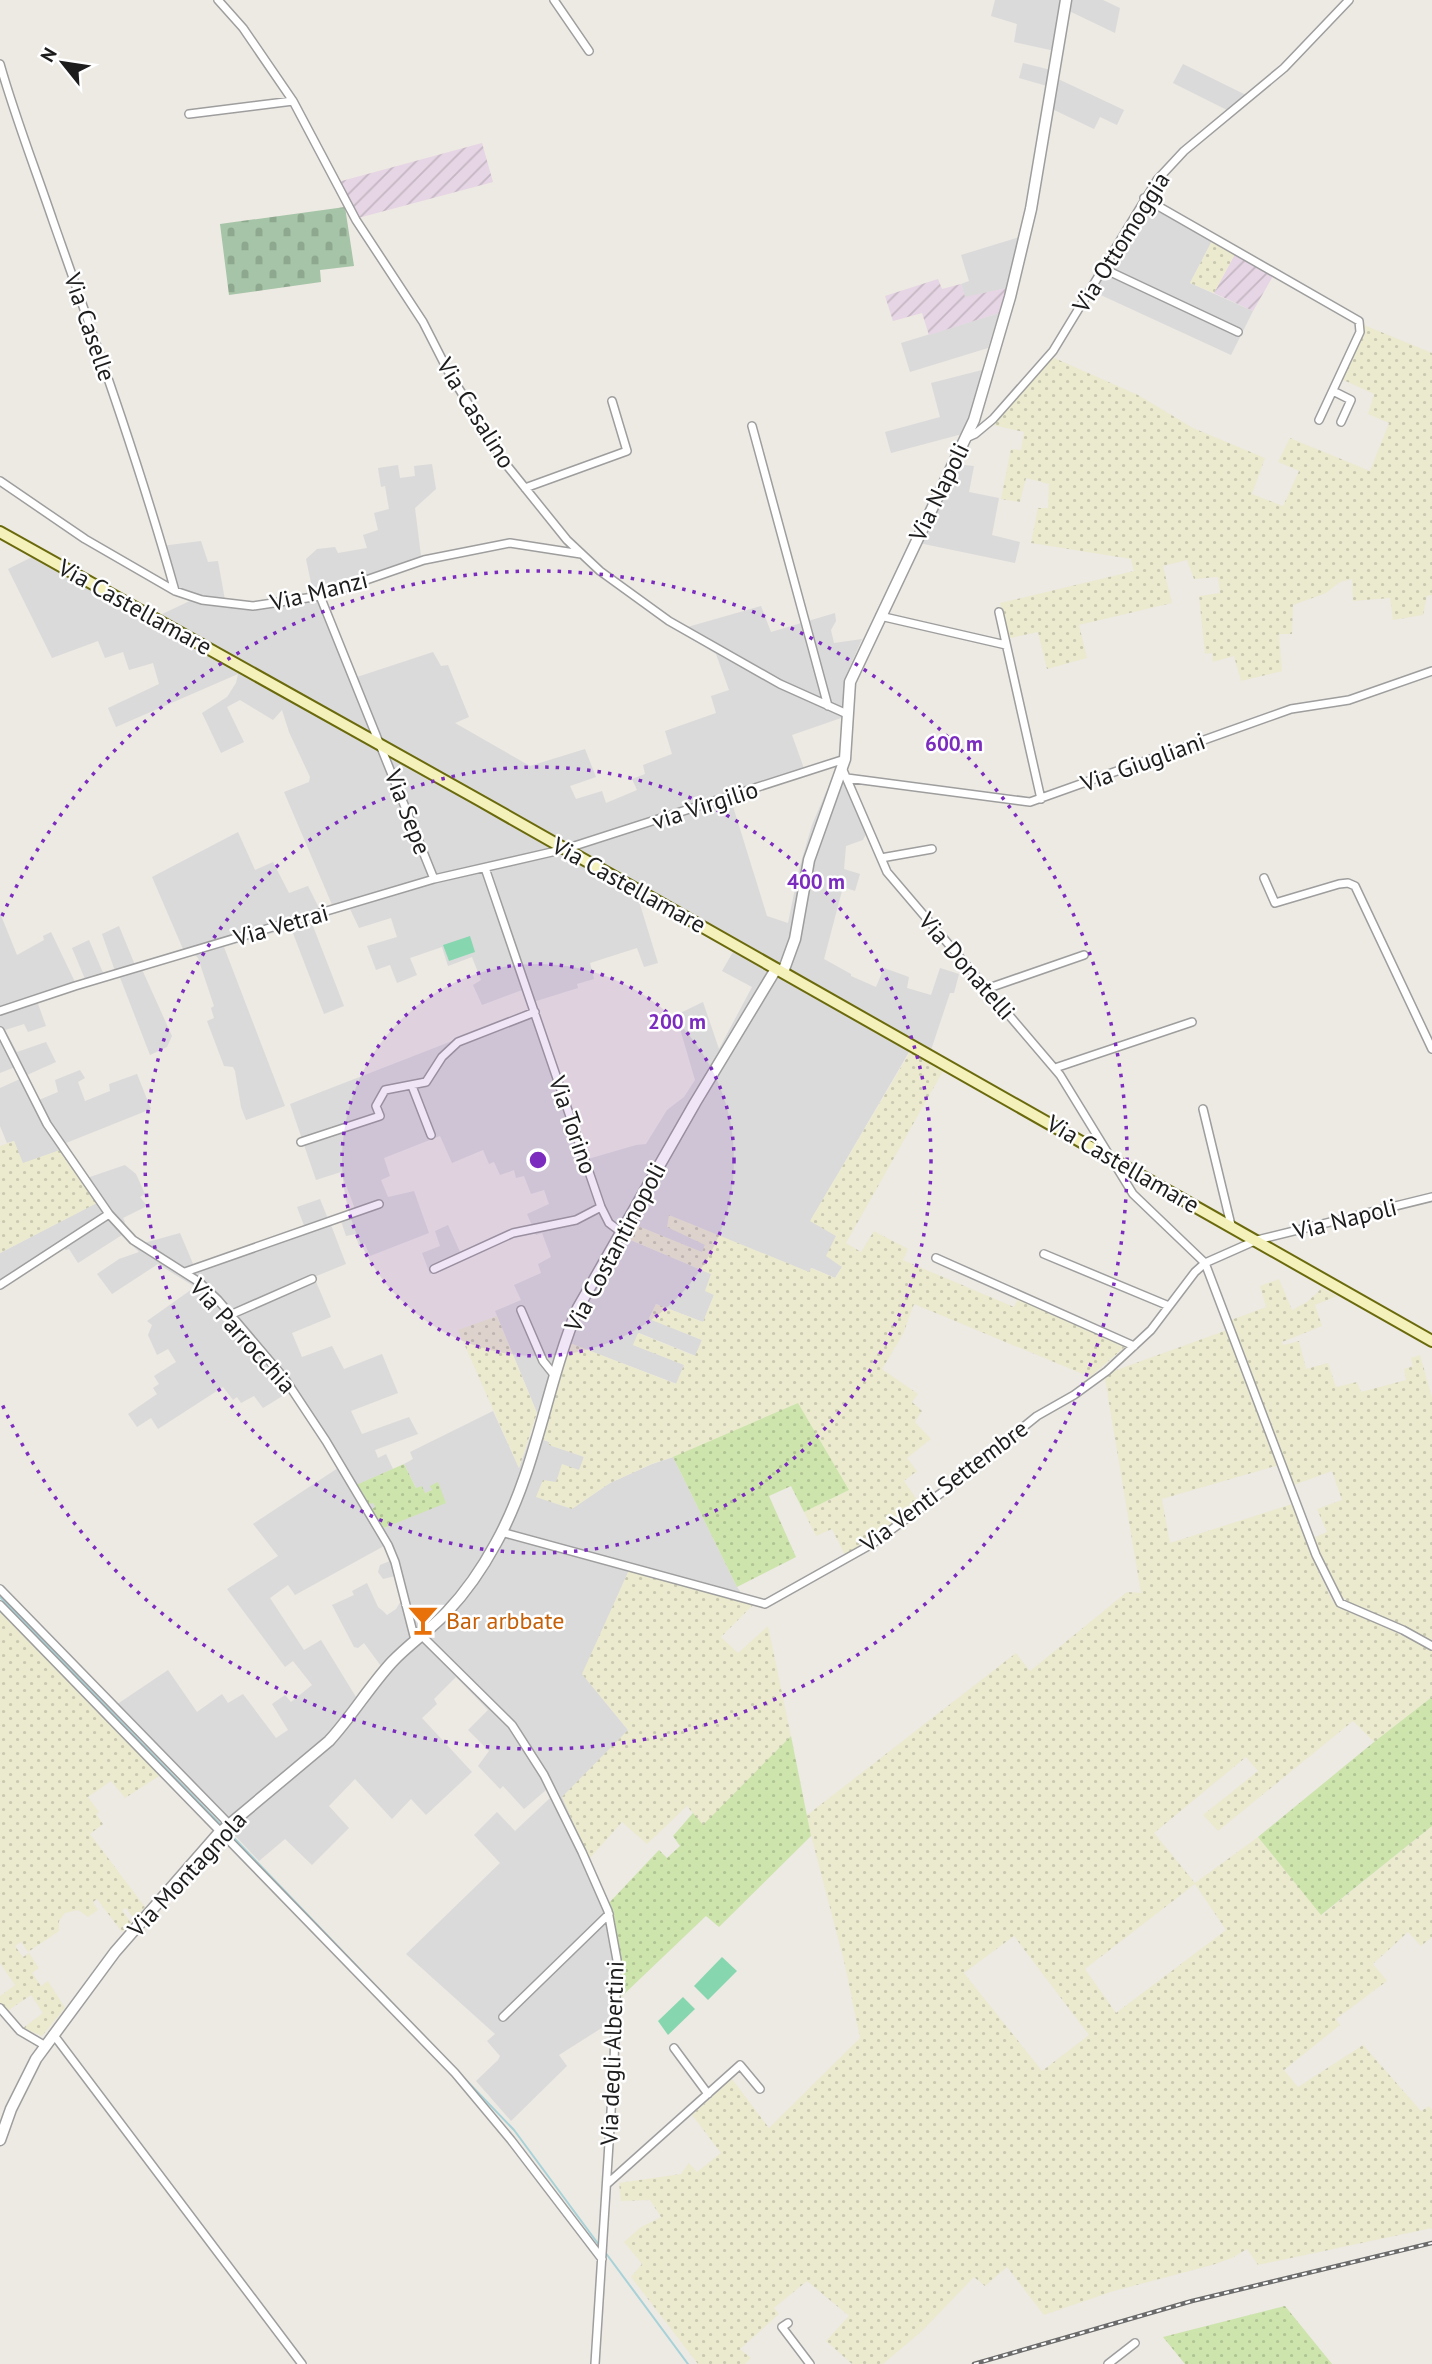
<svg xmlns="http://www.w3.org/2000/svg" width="1432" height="2364" viewBox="0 0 1432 2364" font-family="'PT Sans',sans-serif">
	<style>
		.residential { fill: #dbdada; fill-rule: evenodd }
		.industrial { fill: url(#industrial-furrows) }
		.farmland { fill: url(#farmland-dots); fill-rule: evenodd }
		.grass { fill: url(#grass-dots) }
		.cemetery { fill: url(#cemetery-stones) }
		.pitch { fill: #86d7af }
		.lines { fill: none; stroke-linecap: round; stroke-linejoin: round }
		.stream { stroke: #a6d2d8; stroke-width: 2 }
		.minor-casing { stroke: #9e9e9e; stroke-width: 10 }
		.tertiary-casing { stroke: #9e9e9e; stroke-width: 13 }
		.secondary-casing { stroke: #6a6a0d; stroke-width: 14 }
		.minor { stroke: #fff; stroke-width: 7 }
		.tertiary { stroke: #fff; stroke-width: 10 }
		.secondary { stroke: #f4f1ba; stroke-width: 10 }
		.rail-casing { stroke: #6b6b6b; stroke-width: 4.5 }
		.rail { stroke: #fff; stroke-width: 2; stroke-dasharray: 5; stroke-linecap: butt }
		.ring { fill: none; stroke: #7b2cbf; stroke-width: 3.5; stroke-dasharray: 3.5 7 }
		.labels { text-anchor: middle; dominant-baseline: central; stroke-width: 5; stroke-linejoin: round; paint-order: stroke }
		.street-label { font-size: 24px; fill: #1d1d1d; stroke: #fff }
		.food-label { font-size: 24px; fill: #c56008; stroke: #fff; text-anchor: start }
		.centre { fill: #7b2cbf; stroke: #fff; stroke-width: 3.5 }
		.ring-label { font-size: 21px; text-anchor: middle; font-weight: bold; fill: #7b2cbf; stroke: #fff; stroke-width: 5; stroke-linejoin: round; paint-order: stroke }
	</style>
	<defs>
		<pattern id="industrial-furrows" width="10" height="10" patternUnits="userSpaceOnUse" patternTransform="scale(1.75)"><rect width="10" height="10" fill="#e6d5e4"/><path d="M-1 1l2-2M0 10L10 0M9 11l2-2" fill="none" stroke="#c5b6c3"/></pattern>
		<pattern id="farmland-dots" width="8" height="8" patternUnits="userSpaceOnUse" patternTransform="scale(1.75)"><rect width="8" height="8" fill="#ebeacf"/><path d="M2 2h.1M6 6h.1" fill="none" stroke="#c9c8b1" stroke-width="1.8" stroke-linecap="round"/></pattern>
		<pattern id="grass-dots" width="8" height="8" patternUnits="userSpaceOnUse" patternTransform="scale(1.75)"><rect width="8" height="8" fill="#cde4ac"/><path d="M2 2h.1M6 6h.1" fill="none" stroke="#b0c394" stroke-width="1.8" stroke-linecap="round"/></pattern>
		<pattern id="cemetery-stones" width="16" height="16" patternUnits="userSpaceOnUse" patternTransform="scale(1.75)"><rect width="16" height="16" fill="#a6c4a7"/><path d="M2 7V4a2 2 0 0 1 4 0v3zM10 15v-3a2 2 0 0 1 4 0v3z" fill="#8ea88f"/></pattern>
	</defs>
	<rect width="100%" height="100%" fill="#ede9e3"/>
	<path class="residential" d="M995,0H1063L1055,51L1014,42L1017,24L991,16Z
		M1068,0H1103L1120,8L1115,33L1067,10Z
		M1023,63L1051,70L1047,86L1019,78Z
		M1183,64L1248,96L1229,111L1173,83Z
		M1056,78L1124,110L1117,125L1100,117L1094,129L1050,108Z
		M1145,202L1212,241L1190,283L1253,311L1231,355L1092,291Z
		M1020,237L1007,288L965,298L961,284L969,281L961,255Z
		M999,313L988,348L910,372L901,343Z
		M986,369L966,433L891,453L885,432L940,417L931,383Z
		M432,464L436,489L415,508L422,564L327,598L326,603L357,677L433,652L441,666L448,665L469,717L455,723L530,766L585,749L596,777L570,786L576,799L602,791L606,803L637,790L632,779L645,774L643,765L672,754L665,731L716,713L711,696L729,690L716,654L677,630L761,606L771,632L835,613L836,621L831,630L834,643L862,639L848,671L841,718L792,735L806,774L731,800L767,916L788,923L799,869L812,825L832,778L852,783L867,832L863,840L846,846L844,869L860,874L855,891L843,887L824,959L851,974V976L876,987L884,968L909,977L907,988L931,995L940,968L959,974L954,993H950L927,1062L909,1052L811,1220L836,1236L842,1267L835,1278L812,1268L809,1272L705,1245L702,1253L633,1224L626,1238L711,1274L714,1295L703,1322L656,1304L649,1318L702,1340L696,1356L639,1333L634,1345L685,1365L677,1384L571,1344L549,1415L537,1413L495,1311L521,1300L514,1285L541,1273L538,1264L551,1257L542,1233L536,1235L527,1214L549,1204L544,1190L531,1194L524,1176L516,1178L514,1170L500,1175L494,1162L489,1164L483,1150L452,1163L440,1136L384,1158L390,1176L381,1180L388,1197L414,1191L429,1233L370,1256L365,1244L359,1246L355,1234L346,1236L341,1221L331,1225L346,1264L314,1277L331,1317L292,1333L302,1357L332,1346L344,1369L382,1354L398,1393L351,1411L362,1434L409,1417L418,1434L375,1450L378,1458L386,1454L393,1469L357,1485L373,1502L375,1507L372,1509L384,1528L446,1502L432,1490L425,1493L416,1488L404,1464L413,1459L410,1452L493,1411L519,1468L531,1435L549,1442V1445L584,1456L571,1509L610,1483L652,1464L673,1457L737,1587L742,1594L755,1597L753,1605L630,1568L583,1674L628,1730L589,1859L609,1903L617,1930L621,1973L619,2017L559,2055L567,2066L511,2121L476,2081L498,2060L500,2056L487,2041L495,2034L406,1954L500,1863L474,1835L497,1812L515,1831L550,1798L546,1790L524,1809L503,1786L500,1789L478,1766L489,1751L468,1730L488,1710L456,1677L434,1699L437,1704L422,1718L472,1772L426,1815L411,1799L392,1819L355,1779L329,1806L349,1828L312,1865L285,1839L259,1861L113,1707L168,1670L197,1712L222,1694L228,1703L243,1694L276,1738L288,1730L272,1704L285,1695L291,1702L312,1685L293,1661L285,1667L227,1589L278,1556L253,1524L338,1468L326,1446L289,1392L263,1408L254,1396L241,1403L237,1397L233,1400L223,1387L158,1429L151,1418L137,1427L128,1414L157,1394L153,1388L159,1384L154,1376L176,1362L168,1349L157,1355L148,1335L152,1325L147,1321L195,1287L158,1264L112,1294L97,1274L119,1259L139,1252L122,1235L78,1263L69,1249L66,1250L63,1247L0,1288V1253L96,1203L81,1180L125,1165L136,1174L145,1194L140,1197L147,1206L123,1218L125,1222L123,1226L144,1243L180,1233L194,1266L305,1228L297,1207L320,1199L328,1219L355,1209L341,1172L316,1180L290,1104L537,1008L588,1159L636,1145L646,1144L667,1110L684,1097L695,1080L676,1015L703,1002L719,1049L752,987L722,971L733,952L638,898L658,963L644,967L637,948L590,963L594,979L577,984L578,988L530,1003L525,989L482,1005L473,985L481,980L472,957L448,966L442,947L410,958L417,975L397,983L390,965L376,970L367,946L397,937L391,918L359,928L350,909L311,921L344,1006L324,1014L291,928L224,947L285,1106L246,1120L241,1107L235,1071L233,1067L224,1066L207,1021L214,1018L211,1008L214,1006L198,958L195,955L186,956L152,877L238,832L255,870L273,862L289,893L308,886L321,912L333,907L284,792L309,782L310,777L289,732L282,710L273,720L240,700L227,707L244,742L221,753L202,713L227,697L236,683L238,674L116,727L108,708L159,684L153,663L129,670L123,652L105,658L98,641L52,658L8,569L32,557L36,547L156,617L194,599L172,589L161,546L201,541L208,562L218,561L225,600L254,602L286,599L313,592L306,559L317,549L335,547L338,553L367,548L363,535L378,530L374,513L389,509L385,486L381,487L378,468L398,465L400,478L415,476L414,466ZM384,1546L390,1561L380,1565L378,1572L383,1579L395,1576L401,1601L396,1609L387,1615L384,1612L378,1607L367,1583L352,1591L354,1595L332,1605L354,1647L358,1648L364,1643L381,1666L356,1697L321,1640L304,1650L270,1598L288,1585L295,1595Z
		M956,464L974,466L969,492L999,498L992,535L1020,542L1015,563L919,543Z
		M0,913L17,955L44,940L43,936L51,932L75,982L85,979L72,948L89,940L104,975L115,971L102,934L119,926L135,965H140L172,1036L167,1047L150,1055L119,975L37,1001L46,1026L28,1032L24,1024L5,1030L17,1052L46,1042L56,1062L27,1075L39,1100L58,1092L55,1080L80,1070L85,1078L78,1082L85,1101L110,1091L109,1084L137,1074L151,1109L66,1143L69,1147L22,1164L14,1141L7,1143L0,1126V1088L20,1079L15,1067L0,1073Z
		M448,1225L461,1254L453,1258L456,1264L430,1274L422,1253L440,1246L435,1231Z"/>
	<path class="industrial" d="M482,143L493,182L358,218L338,182Z
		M1235,254L1273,276L1253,311L1214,293Z
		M938,279L942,289L961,284L965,297L1007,288L999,313L929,335L922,313L893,321L885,296Z"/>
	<path class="farmland" d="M1212,241L1235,254L1214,293L1190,283Z
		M1364,325L1432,353V595L1427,596L1423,615L1393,620L1390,598L1353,601L1352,579L1340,582L1326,593L1293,605L1292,634H1279L1282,671L1241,681L1234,656L1213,662L1212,653L1205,654L1199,596L1220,593L1218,577L1194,579L1187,560L1163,566L1172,603L1079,625L1087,658L1047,669L1038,632L1006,639L1000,603L1134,571L1131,559L1031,543L1038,508H1048L1049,484L1026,478L1020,502L1001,499L1011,449L1021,450L1024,432L993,425L1052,357L1138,395L1193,428L1265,458L1252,494L1283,506L1299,471L1278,462L1290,438L1370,471L1389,423L1368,414L1374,394L1339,378Z
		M910,1052L943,1071L846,1243L861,1252L874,1231L908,1249L903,1260L1014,1307L1018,1299L1126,1346L1090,1377L914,1304L903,1334L882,1369L918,1394L912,1402L922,1411L915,1422L931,1439L907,1458L917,1471L904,1481L920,1504L885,1531L845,1555L832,1529L816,1536L804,1512L849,1490L673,1457L652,1464L610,1483L572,1509L536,1497L543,1480L556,1482L562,1464L579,1470L584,1457L549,1445V1442L542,1439L570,1343L676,1384L684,1365L633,1345L638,1333L695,1356L702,1340L649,1319L656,1304L703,1322L714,1295L705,1291L711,1274L626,1238L633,1224L702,1252L705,1245L667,1227L669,1215L809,1272L811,1268L835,1278L842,1267L826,1256L836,1236L810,1221Z
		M14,1141L23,1163L60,1150L97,1203L0,1253V1146Z
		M1279,1279L1292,1310L1307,1302L1322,1288L1337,1296L1315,1305L1322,1326L1282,1342L1283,1345L1299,1341L1306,1369L1328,1363L1336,1387L1357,1382L1361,1392L1406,1380L1404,1369L1413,1366L1411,1358L1420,1355L1432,1397V1640L1350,1603L1337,1593L1328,1575L1313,1538L1327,1532L1317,1509L1342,1500L1332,1471L1294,1485L1231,1320L1266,1307L1260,1286Z
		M497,1316L537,1413L519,1468L458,1330Z
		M1227,1330L1279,1465L1162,1499L1170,1543L1292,1504L1320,1575L1333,1602L1432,1650V1697L1374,1742L1353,1721L1218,1831L1203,1815L1258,1771L1246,1757L1154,1833L1195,1883L1258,1837L1322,1915L1432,1826V1937L1421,1946L1408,1932L1373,1964L1387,1981L1336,2019L1340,2025L1284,2070L1298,2087L1363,2045L1421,2111L1429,2106L1432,2110V2228L1258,2265L1247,2249L1232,2258L1212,2265L1114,2291L1044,2315L1007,2267L985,2286L974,2277L922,2331L883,2364H852L826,2341L849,2316L807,2281L774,2308L779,2314L740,2349L751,2358L745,2364H698L631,2277L642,2264L624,2242L641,2227L661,2217L650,2200L621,2201L619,2183L681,2174L689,2163L697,2172L721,2153L692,2115L732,2079L769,2128L860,2038L845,1965L806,1816L1016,1653L1030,1671L1127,1592L1141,1593L1105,1379L1111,1372ZM1195,1884L1226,1930L1116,2013L1085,1969ZM1014,1936L1089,2035L1042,2071L964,1973Z
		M630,1568L753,1605L721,1637L738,1653L768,1626L791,1736L703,1826L687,1806L647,1844L622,1822L589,1859L562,1797L628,1730L582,1674Z
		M0,1607L162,1774L125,1798L111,1781L88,1797L99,1812L96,1814L103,1824L90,1834L145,1907L134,1919L126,1908L122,1910L131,1923L122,1932L97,1899L93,1902L98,1910L88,1917L78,1910L65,1913L59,1921V1931L28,1952L21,1942L15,1946L23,1957L29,1953L39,1968L32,1973L41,1986L48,1981L65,2008L42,2036L23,2028L43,2013L31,1995L6,2012L0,2004V1996L15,1985L0,1963Z"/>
	<path class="grass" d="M798,1403L849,1490L804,1512L791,1486L769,1496L796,1557L737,1587L673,1457Z
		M404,1464L416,1488L422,1486L425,1493L432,1490L430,1486L438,1482L446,1503L384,1528L372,1509L375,1507L373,1503L369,1504L356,1485Z
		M1432,1697V1826L1321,1915L1258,1837L1374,1742Z
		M791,1736L811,1836L719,1927L706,1916L621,1997C621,1965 618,1934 609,1903L659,1850L667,1858L680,1846L673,1836L693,1813L703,1825Z
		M1285,2306L1332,2364H1185L1163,2337Z"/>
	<path class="cemetery" d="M345,207L354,266L320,270L321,282L229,295L220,224Z"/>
	<path class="pitch" d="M470,936L475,952L449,961L443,945Z
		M722,1957L737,1971L708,2000L694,1986Z
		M683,1997L695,2009L668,2035L658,2021Z"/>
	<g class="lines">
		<path class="stream" d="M0,1597L220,1824
			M233,1837L514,2130L599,2245
			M605,2252L688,2364"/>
		<defs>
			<path id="minor" d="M218,0L243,28L293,101L356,220L423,322L448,371L505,463L567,540L600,571L669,621L780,684L847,714
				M554,0L589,51
				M0,64C15,117 35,168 53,221C96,343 140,466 175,591
				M189,114L293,101
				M1144,198L1359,321L1360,332L1319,420
				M1102,268L1238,332
				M1333,391L1351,400L1341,422
				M752,426L828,706
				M966,438L975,434L993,419L1053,351L1157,180L1184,151L1284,68L1349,0
				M0,481L85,539L175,591L202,600L253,606L320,596L424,560L510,543L581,554
				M525,488L627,451L612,401
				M320,596L434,879
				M999,612L1041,799
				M880,616L1006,645
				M842,768L887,872L1060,1075L1133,1194L1205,1263L1316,1555L1340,1603L1403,1630L1432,1646
				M847,778L1030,802L1291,709L1349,700L1432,671
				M881,858L932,849
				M485,868L601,1207L609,1223L621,1232
				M1264,878L1275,903L1339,884L1348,883L1355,886L1432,1049
				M986,989L1084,955
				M0,1011L75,986L434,879L565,849L845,759
				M0,1031L47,1124L109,1214L133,1240L199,1282L218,1300L285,1379L326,1441L388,1545L395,1562L415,1640
				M1055,1068L1192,1022
				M412,1086L431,1135
				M1203,1109L1231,1225
				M301,1142L380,1116L376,1106L385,1090L426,1082L442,1057L458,1042L535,1012
				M1044,1254L1169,1306
				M936,1258L1134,1346
				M434,1269L513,1233L576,1220L601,1207
				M185,1272L379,1204
				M0,1285L109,1214
				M521,1310L543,1361L555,1376
				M230,1315L312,1279
				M501,1532L765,1604L872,1544L952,1485L1037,1416L1074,1395L1107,1371L1151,1330L1195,1272L1205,1263L1257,1240L1432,1197
				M0,1589L229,1824
				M0,1605L455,2073L511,2140L602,2259
				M421,1635L512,1725L544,1775L582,1852L608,1911L617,1960L614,2064L595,2364
				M0,2008L20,2031L44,2045
				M503,2017L609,1914
				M53,2034L302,2364
				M674,2048L708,2094
				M607,2184L740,2065L760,2089
				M788,2323L782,2327L810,2364
				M1108,2364L1135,2343"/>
			<path id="tertiary" d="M783,972L795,939L809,860L845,759L850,682L974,420L1010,297L1031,209L1066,0
				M0,2140L11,2109L36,2059L115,1952L218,1834L329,1741C352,1716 369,1687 392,1662C409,1644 430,1630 447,1612C465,1593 483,1567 496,1543C537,1469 546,1385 578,1308L695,1103L776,969"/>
			<path id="secondary" d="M0,532L479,800L1432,1341"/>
		</defs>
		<use href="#minor" class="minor-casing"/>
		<use href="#tertiary" class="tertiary-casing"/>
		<use href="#secondary" class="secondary-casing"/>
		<use href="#minor" class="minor"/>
		<use href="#tertiary" class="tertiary"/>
		<use href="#secondary" class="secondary"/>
		<defs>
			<path id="rail" d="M974,2364L1192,2301L1432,2243"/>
		</defs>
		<use href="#rail" class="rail-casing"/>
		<use href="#rail" class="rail"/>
	</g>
	<circle cx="538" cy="1160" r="196" fill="#7b2cbf" fill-opacity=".12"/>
	<g class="ring">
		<circle cx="538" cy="1160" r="196"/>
		<circle cx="538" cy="1160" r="393"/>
		<path d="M2 916A589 589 0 1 1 2 1404"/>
	</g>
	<defs>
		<symbol id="bar-bare" viewBox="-9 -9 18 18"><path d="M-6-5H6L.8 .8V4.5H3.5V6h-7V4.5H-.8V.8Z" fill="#e8710a" stroke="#fff" stroke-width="2.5" paint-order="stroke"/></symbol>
	</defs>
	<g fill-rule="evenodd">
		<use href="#bar-bare" x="401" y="1598" width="44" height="44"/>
	</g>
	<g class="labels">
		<g class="street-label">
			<text transform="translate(1121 242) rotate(-58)">Via Ottomoggia</text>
			<text transform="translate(90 327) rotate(71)">Via Caselle</text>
			<text transform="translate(476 413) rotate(58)">Via Casalino</text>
			<text transform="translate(939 492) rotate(-64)">Via Napoli</text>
			<text transform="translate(319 591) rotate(-14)">Via Manzi</text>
			<text transform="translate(135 607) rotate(29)">Via Castellamare</text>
			<text transform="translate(1143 762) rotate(-20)">Via Giugliani</text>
			<text transform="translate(705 805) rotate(-18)">via Virgilio</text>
			<text transform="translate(408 812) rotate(69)">Via Sepe</text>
			<text transform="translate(629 885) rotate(29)">Via Castellamare</text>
			<text transform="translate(281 925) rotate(-16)">Via Vetrai</text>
			<text transform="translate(967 966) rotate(49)">Via Donatelli</text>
			<text transform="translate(573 1125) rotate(71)">Via Torino</text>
			<text transform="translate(1123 1164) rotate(30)">Via Castellamare</text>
			<text transform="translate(1345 1219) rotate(-14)">Via Napoli</text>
			<text transform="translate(615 1247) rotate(-62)">Via Costantinopoli</text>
			<text transform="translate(243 1336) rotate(48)">Via Parrocchia</text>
			<text transform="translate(944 1486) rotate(-37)">Via Venti Settembre</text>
			<text transform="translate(187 1874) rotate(-47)">Via Montagnola</text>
			<text transform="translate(612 2053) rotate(-88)">Via degli Albertini</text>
		</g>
		<g class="food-label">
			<text x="446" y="1620">Bar arbbate</text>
		</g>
	</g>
	<circle cx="538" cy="1160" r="10" class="centre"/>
	<g class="ring-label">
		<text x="954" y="751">600 m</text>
		<text x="816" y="889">400 m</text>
		<text x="677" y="1029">200 m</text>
	</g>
	<g transform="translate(63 63) rotate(300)" stroke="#ffffff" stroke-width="5" paint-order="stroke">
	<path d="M0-5L12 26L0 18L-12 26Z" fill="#1d1d1d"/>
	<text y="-10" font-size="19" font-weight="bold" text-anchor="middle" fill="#1d1d1d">N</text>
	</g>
</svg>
